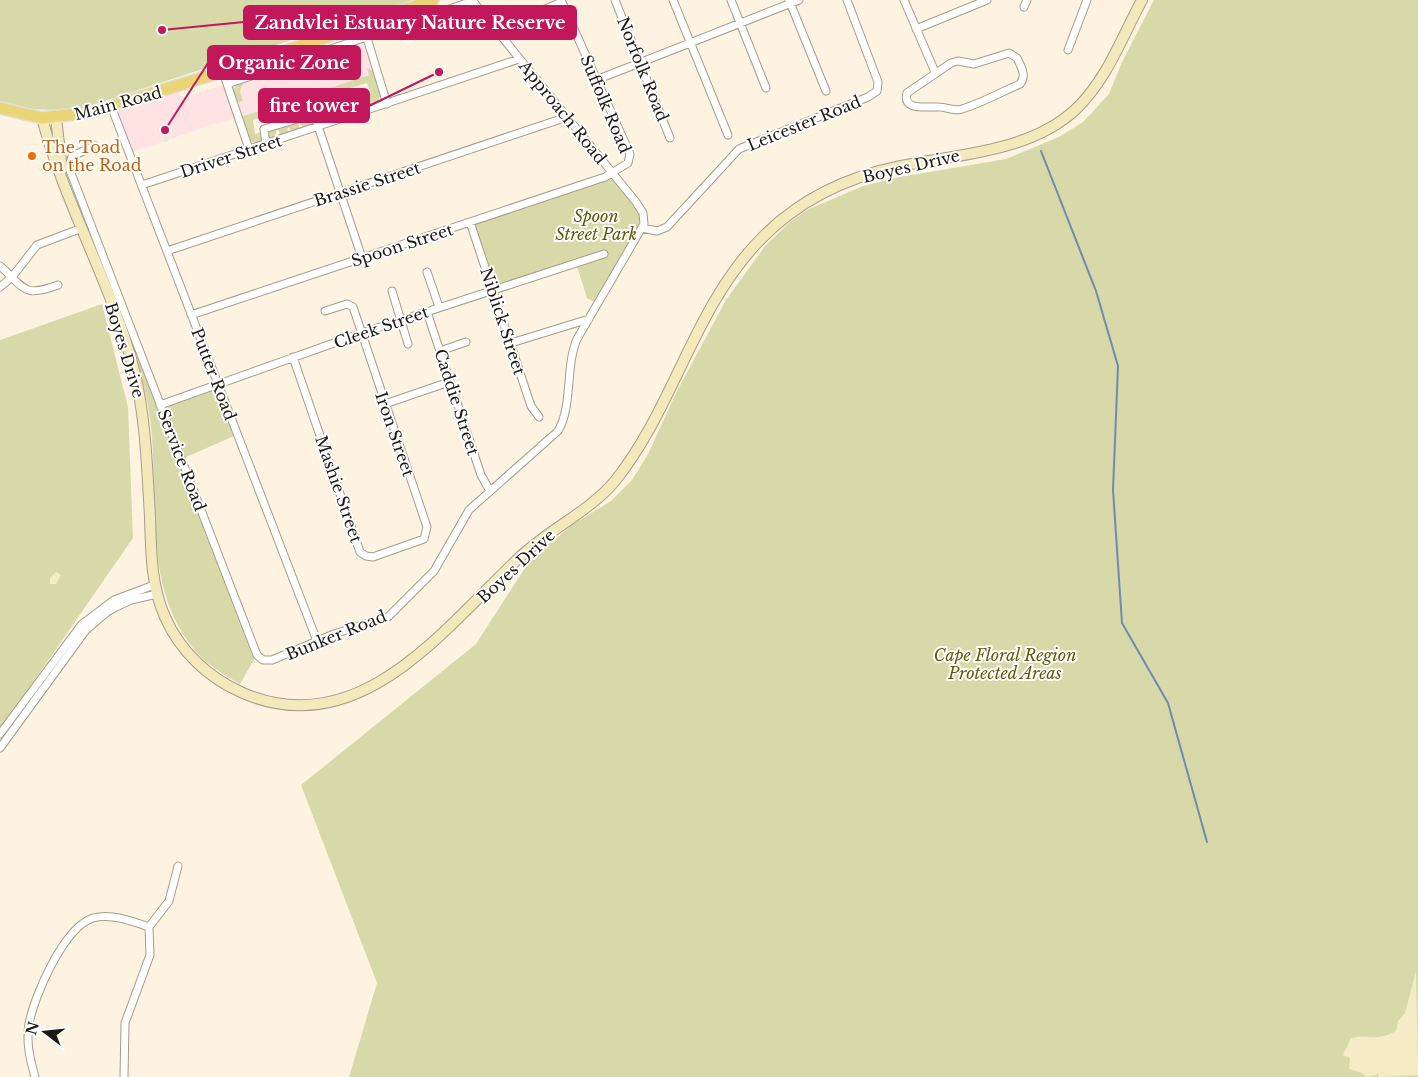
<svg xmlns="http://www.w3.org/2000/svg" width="1418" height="1077" viewBox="0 0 1418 1077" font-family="'Libre Baskerville',serif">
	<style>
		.commercial { fill: #ffe3e3 }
		.green { fill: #d7daa8 }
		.sand { fill: #f5ebc6 }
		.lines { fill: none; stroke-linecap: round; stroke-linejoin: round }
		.stream { stroke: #728ab1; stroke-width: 2 }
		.street-casing { stroke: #a69c8b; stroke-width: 9 }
		.secondary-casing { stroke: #a69c8b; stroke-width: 12 }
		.primary-casing { stroke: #dfdfde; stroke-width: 14 }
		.street { stroke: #fff; stroke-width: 7 }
		.secondary { stroke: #f4e9bb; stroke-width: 10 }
		.primary { stroke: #e9d476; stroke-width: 11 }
		.food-dot { fill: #e8710a; stroke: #fff; stroke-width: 2 }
		.labels { text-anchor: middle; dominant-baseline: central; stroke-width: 4; stroke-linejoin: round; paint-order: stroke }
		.street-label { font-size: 16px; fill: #1d1912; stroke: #fff }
		.food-label { font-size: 16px; fill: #c56008; stroke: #fff; text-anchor: start }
		.park-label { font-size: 16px; font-style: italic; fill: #5b5c05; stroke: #fff }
		.leader { fill: none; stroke: #c2185b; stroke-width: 2 }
		.callout-dot { fill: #c2185b; stroke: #fff; stroke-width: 2 }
		.callout { fill: #c2185b; stroke: #c2185b; stroke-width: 2 }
		.callout-label { font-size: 18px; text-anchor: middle; font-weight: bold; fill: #fff }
	</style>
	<rect width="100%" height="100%" fill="#fef3e1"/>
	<path class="commercial" d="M367,38L377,72L247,115L211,125L130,153L114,112L178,90L181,98L190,96Z"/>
	<path class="green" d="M0,0H415L86,107C57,111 28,112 0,101Z
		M1154,0H1418V1077H349L377,983L301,785L476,644L530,560L572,525L611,501L632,480L648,454L677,391L726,300L765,246L791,221L809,209L863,186L900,177L1006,159L1059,137L1083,122L1109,94L1122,62Z
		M367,68L373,71L381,93L378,103L370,106L367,98L371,93L367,83L314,99L315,102L307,105L305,102L253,120L255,134L262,132L264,141L254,143L249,139L241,117L369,75Z
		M251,79L243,83L240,91L243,101L236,102L233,92L236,85Z
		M313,118V125L304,128L299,123V130L292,132L288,127L287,134L281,136L278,130L276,131V137L269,140L266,134L268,131L276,130L277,127L284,125L286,127L295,121L298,123L300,119Z
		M612,172L644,220L598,304L587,298L576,263L493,290L470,222Z
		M102,304L128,407L133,538L0,730V340Z
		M125,318L255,658L240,684C223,674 205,664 193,648C145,588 157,507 152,436C149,396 135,356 125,318Z
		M212,389L218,393L234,436L184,458L166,407Z"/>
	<path class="sand" d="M56,572L61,575L56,584H50V578Z
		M1416,971L1418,1075L1378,1077L1379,1074L1367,1077L1360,1072L1349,1069L1350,1058L1343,1055L1351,1038C1369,1034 1376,1042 1396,1031L1398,1021L1405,1013Z"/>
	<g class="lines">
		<path class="stream" d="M1041,151L1096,291L1118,366L1113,490L1122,623L1168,703L1207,842"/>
		<defs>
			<path id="street" d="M615,0L670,138
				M673,0L728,135
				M731,0L766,88
				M789,0L826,91
				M904,0L935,72
				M1024,7L1027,0
				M916,29L987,0
				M495,30L562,2
				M367,38L387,104
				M1068,50L1087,0
				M1009,53L1017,58C1021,66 1027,76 1020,84C1001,92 982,103 962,109C954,112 948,107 939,107C929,106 902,112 907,93L951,63L958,61L974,64Z
				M223,72L249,149
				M596,80L799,0
				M227,84L473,1
				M111,106L317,641
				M314,114L363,96L368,110
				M266,144L264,129L314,114L362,258
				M95,146L72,156L69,168L257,655L263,660H272L334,634L388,617L434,571L469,510L558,431C573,406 565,367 577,339L644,224L643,213L636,202L472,0
				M142,185L519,59
				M470,222L531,406L539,417
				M642,228L657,231L667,227L739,149L868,97L877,91L878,82L847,0
				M167,251L567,117
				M0,266C25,288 23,298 58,285
				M427,272L439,307
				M0,287L12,277L37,245L82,228
				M392,291L408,344
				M427,312L481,475L490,491
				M191,315L605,177L628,163L630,154L561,0
				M511,343L589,319
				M440,351L466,342
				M293,357L360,552L366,556L373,557L424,539L427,527L353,307L347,304L325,311
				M385,404L449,382
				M160,405L362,333L604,254
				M0,734L82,624L114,600L154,585
				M0,748L86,630L107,612L116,607L131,600L157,594
				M149,927L169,901L178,866
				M35,1077C30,1059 26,1043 29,1024C34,996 64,927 93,918C111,913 132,921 149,927
				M124,1077L125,1023L150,955L149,927"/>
			<path id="secondary" d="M42,118C65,205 112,284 134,370C146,419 147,468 150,517C151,551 151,586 165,617C180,651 208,678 243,693C361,744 446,626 521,556C550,529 590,511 615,481C673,409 693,311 757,243C796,201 846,177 901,166C959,154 1029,152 1075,110C1107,80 1122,37 1142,0
				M56,118L62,169"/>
			<path id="primary" d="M0,108L42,118L92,112L260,60L433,0"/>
		</defs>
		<use href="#street" class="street-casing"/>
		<use href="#secondary" class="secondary-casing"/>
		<use href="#primary" class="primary-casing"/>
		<use href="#street" class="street"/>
		<use href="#secondary" class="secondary"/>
		<use href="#primary" class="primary"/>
	</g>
	<circle class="food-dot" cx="32" cy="156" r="5"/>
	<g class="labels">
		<g class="street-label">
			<text transform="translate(643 69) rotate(68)">Norfolk Road</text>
			<text transform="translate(118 103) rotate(-15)">Main Road</text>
			<text transform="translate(606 104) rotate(67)">Suffolk Road</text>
			<text transform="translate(563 112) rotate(51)">Approach Road</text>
			<text transform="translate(804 123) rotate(-22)">Leicester Road</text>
			<text transform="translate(231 156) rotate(-18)">Driver Street</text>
			<text transform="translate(911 166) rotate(-13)">Boyes Drive</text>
			<text transform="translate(367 184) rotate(-18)">Brassie Street</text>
			<text transform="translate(402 245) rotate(-18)">Spoon Street</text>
			<text transform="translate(503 321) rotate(72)">Niblick Street</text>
			<text transform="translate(381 327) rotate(-19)">Cleek Street</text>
			<text transform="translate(125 350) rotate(73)">Boyes Drive</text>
			<text transform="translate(214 374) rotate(69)">Putter Road</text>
			<text transform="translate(457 402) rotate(72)">Caddie Street</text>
			<text transform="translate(395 434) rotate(71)">Iron Street</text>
			<text transform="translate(182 460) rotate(69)">Service Road</text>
			<text transform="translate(339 489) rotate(71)">Mashie Street</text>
			<text transform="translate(516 566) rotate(-43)">Boyes Drive</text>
			<text transform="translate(336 635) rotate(-22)">Bunker Road</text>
		</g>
		<g class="food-label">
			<text x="42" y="147">The Toad<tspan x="42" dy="18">on the Road</tspan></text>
		</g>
		<g class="park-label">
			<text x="596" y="216">Spoon<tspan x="596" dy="18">Street Park</tspan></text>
			<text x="1005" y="655">Cape Floral Region<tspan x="1005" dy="18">Protected Areas</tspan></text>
		</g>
	</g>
	<path class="leader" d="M162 30L244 22M165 130L208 63M439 72L369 106"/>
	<g class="callout-dot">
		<circle cx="162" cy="30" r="5"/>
		<circle cx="165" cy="130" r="5"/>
		<circle cx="439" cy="72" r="5"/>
	</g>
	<g class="callout">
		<rect x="244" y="6" width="332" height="33" rx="5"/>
		<rect x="208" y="46" width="152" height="33" rx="5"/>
		<rect x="259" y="89" width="110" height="33" rx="5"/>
	</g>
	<g class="callout-label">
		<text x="410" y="29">Zandvlei Estuary Nature Reserve</text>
		<text x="284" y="69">Organic Zone</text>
		<text x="314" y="112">fire tower</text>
	</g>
	<g transform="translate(45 1032) rotate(286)" stroke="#ffffff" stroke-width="4" paint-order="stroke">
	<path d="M0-4L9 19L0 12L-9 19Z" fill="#1d1912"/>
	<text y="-8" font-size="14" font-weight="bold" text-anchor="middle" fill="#1d1912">N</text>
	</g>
</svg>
